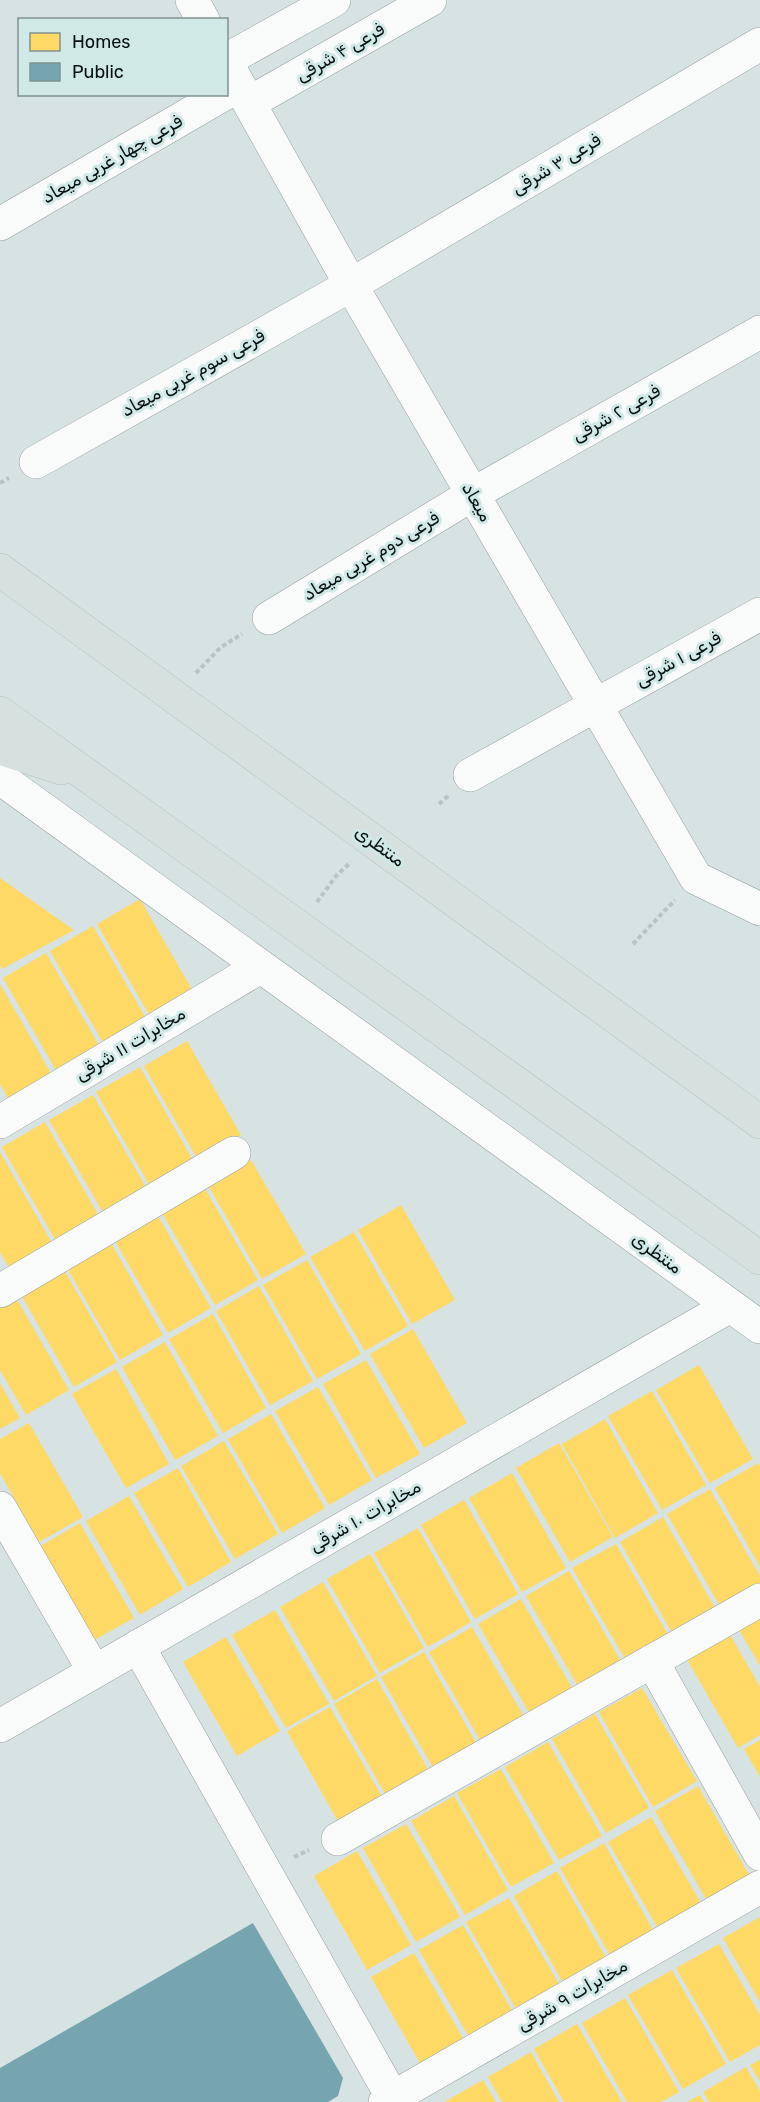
<svg xmlns="http://www.w3.org/2000/svg" width="760" height="2102" viewBox="0 0 760 2102" font-family="Rubik,Vazirmatn,sans-serif">
	<style>
		.homes { fill: #ffd966 }
		.public { fill: #76a5af }
		.lines { fill: none; stroke-linecap: round; stroke-linejoin: round }
		.minor-casing { stroke: #95a09f; stroke-width: 34 }
		.tertiary-casing { stroke: #95a09f; stroke-width: 34 }
		.primary-casing { stroke: #bbc0c0; stroke-width: 34 }
		.path { stroke: #bcc1c1; stroke-width: 4; stroke-dasharray: 4.5 3; stroke-linecap: butt }
		.minor { stroke: #f9fbfb; stroke-width: 33 }
		.tertiary { stroke: #f9fbfb; stroke-width: 33 }
		.primary { stroke: #d5e0df; stroke-width: 33 }
		.labels { text-anchor: middle; dominant-baseline: central; stroke-width: 6; stroke-linejoin: round; paint-order: stroke }
		.street-label { font-size: 18px; fill: #081010; stroke: #d0e9e7 }
	</style>
	<rect width="100%" height="100%" fill="#d6e3e2"/>
	<path class="homes" d="M0,878L74,930L2,969L0,965Z
		M140,899L194,993L151,1018L97,924Z
		M93,926L147,1020L104,1044L50,951Z
		M46,953L100,1047L57,1072L3,978Z
		M0,984L52,1075L9,1100L0,1084Z
		M187,1041L241,1135L198,1160L144,1066Z
		M140,1067L194,1162L150,1186L96,1092Z
		M93,1095L147,1189L104,1214L49,1120Z
		M45,1122L99,1216L56,1241L2,1147Z
		M0,1152L52,1243L9,1268L0,1252Z
		M251,1160L306,1254L262,1279L208,1185Z
		M204,1187L258,1280L215,1305L161,1211Z
		M401,1205L455,1300L412,1324L358,1230Z
		M157,1214L211,1308L168,1333L114,1239Z
		M354,1232L408,1326L365,1351L310,1257Z
		M110,1241L163,1335L120,1360L66,1266Z
		M307,1260L361,1354L317,1379L263,1285Z
		M63,1268L117,1362L74,1387L20,1293Z
		M259,1286L313,1381L270,1405L216,1311Z
		M15,1296L69,1390L26,1415L0,1370V1305Z
		M213,1314L266,1408L223,1433L169,1339Z
		M413,1329L467,1423L424,1448L370,1354Z
		M165,1342L218,1436L175,1460L122,1367Z
		M366,1360L420,1454L376,1478L323,1384Z
		M699,1365L753,1459L710,1483L656,1390Z
		M116,1369L169,1464L126,1488L72,1394Z
		M0,1383L20,1418L0,1429Z
		M318,1387L372,1480L329,1505L275,1411Z
		M652,1391L706,1485L662,1510L608,1416Z
		M271,1414L325,1508L282,1533L228,1439Z
		M605,1419L658,1513L615,1538L562,1444Z
		M29,1423L83,1517L39,1542L0,1473V1439Z
		M224,1441L278,1534L235,1559L181,1466Z
		M559,1443L613,1537L570,1562L516,1468Z
		M758,1463L760,1467V1567L715,1488Z
		M178,1468L231,1562L188,1587L134,1493Z
		M512,1473L566,1568L522,1592L469,1498Z
		M710,1489L760,1576V1585L721,1608L667,1514Z
		M129,1496L183,1589L140,1615L86,1521Z
		M464,1500L518,1594L475,1619L421,1525Z
		M663,1517L717,1611L674,1636L620,1542Z
		M80,1523L134,1618L91,1642L37,1548Z
		M418,1528L471,1622L428,1647L374,1553Z
		M616,1544L670,1638L627,1662L572,1568Z
		M370,1554L424,1648L380,1673L327,1579Z
		M569,1571L623,1665L580,1690L526,1596Z
		M323,1582L377,1676L334,1701L280,1607Z
		M521,1599L575,1693L532,1718L478,1624Z
		M275,1610L329,1704L286,1728L232,1635Z
		M760,1613V1666L737,1626Z
		M472,1627L526,1720L483,1745L429,1652Z
		M727,1629L760,1687V1735L738,1748L684,1654Z
		M226,1637L280,1731L237,1756L183,1662Z
		M424,1652L478,1746L435,1771L381,1677Z
		M377,1679L430,1773L387,1797L334,1704Z
		M642,1688L697,1781L653,1807L599,1712Z
		M330,1707L384,1800L340,1825L287,1731Z
		M595,1714L649,1808L606,1833L552,1739Z
		M760,1740V1777L744,1749Z
		M548,1742L602,1836L559,1860L505,1767Z
		M501,1769L554,1863L511,1887L457,1793Z
		M698,1786L752,1880L709,1904L655,1811Z
		M454,1796L508,1890L465,1915L411,1821Z
		M651,1817L705,1910L662,1935L608,1842Z
		M406,1824L460,1917L416,1942L363,1848Z
		M604,1843L657,1937L614,1962L560,1868Z
		M357,1851L411,1945L367,1970L314,1876Z
		M557,1871L610,1965L567,1990L514,1896Z
		M509,1898L563,1991L520,2016L466,1922Z
		M760,1917V2002L723,1938Z
		M463,1925L517,2019L473,2044L419,1950Z
		M719,1944L760,2015V2045L730,2062L676,1968Z
		M414,1953L468,2047L425,2072L371,1977Z
		M672,1970L726,2064L683,2089L628,1995Z
		M625,1998L679,2092L661,2102H627L582,2023Z
		M577,2024L622,2102H564L534,2049Z
		M531,2052L559,2102H502L488,2077Z
		M760,2060V2082L750,2065Z
		M746,2067L760,2091V2102H709L703,2092Z
		M483,2080L496,2102H444Z
		M700,2095L704,2102H687Z"/>
	<path class="public" d="M253,1923L343,2078L338,2096L328,2102H0V2068Z"/>
	<g class="lines">
		<defs>
			<path id="minor" d="M192,0L203,20
				M226,60L334,0
				M226,62L351,285L696,878L760,909
				M249,103L430,0
				M0,224L224,94
				M36,462L351,285L760,44
				M269,618L473,494L760,332
				M470,775L760,614
				M0,1122L260,967
				M0,1291L234,1153
				M0,1508L94,1671
				M138,1646L395,2102
				M652,1661L760,1854
				M0,1726L730,1306
				M338,1839L760,1600
				M385,2102L760,1887"/>
			<path id="tertiary" d="M0,778L760,1327"/>
			<path id="primary" d="M0,570L760,1122
				M0,713L760,1258
				M0,748L61,768"/>
		</defs>
		<use href="#minor" class="minor-casing"/>
		<use href="#tertiary" class="tertiary-casing"/>
		<use href="#primary" class="primary-casing"/>
		<path class="path" d="M0,483L9,478
			M196,673L221,647L242,634
			M439,804L448,796
			M317,902L336,876L351,862
			M633,944L675,900
			M294,1857L309,1850"/>
		<use href="#minor" class="minor"/>
		<use href="#tertiary" class="tertiary"/>
		<use href="#primary" class="primary"/>
	</g>
	<g class="labels">
		<g class="street-label">
			<text transform="translate(340 52) rotate(-30)">فرعی ۴ شرقی</text>
			<text transform="translate(112 159) rotate(-30)">فرعی چهار غربی میعاد</text>
			<text transform="translate(556 164) rotate(-31)">فرعی ۳ شرقی</text>
			<text transform="translate(193 373) rotate(-29)">فرعی سوم غربی میعاد</text>
			<text transform="translate(616 413) rotate(-29)">فرعی ۲ شرقی</text>
			<text transform="translate(477 502) rotate(60)">میعاد</text>
			<text transform="translate(371 556) rotate(-31)">فرعی دوم غربی میعاد</text>
			<text transform="translate(678 659) rotate(-29)">فرعی ۱ شرقی</text>
			<text transform="translate(380 846) rotate(36)">منتظری</text>
			<text transform="translate(130 1044) rotate(-31)">مخابرات ۱۱ شرقی</text>
			<text transform="translate(657 1253) rotate(36)">منتظری</text>
			<text transform="translate(365 1516) rotate(-30)">مخابرات ۱۰ شرقی</text>
			<text transform="translate(572 1995) rotate(-30)">مخابرات ۹ شرقی</text>
		</g>
	</g>
	<rect x="18" y="18" width="210" height="78" fill="#d0e9e7" stroke="#809291" stroke-width="1.5"/>
	<rect x="30" y="33" width="30" height="18" fill="#ffd966" stroke="#809291" stroke-width="1.5"/>
	<text x="72" y="48" font-size="18" fill="#081010">Homes</text>
	<rect x="30" y="63" width="30" height="18" fill="#76a5af" stroke="#809291" stroke-width="1.5"/>
	<text x="72" y="78" font-size="18" fill="#081010">Public</text>
</svg>
